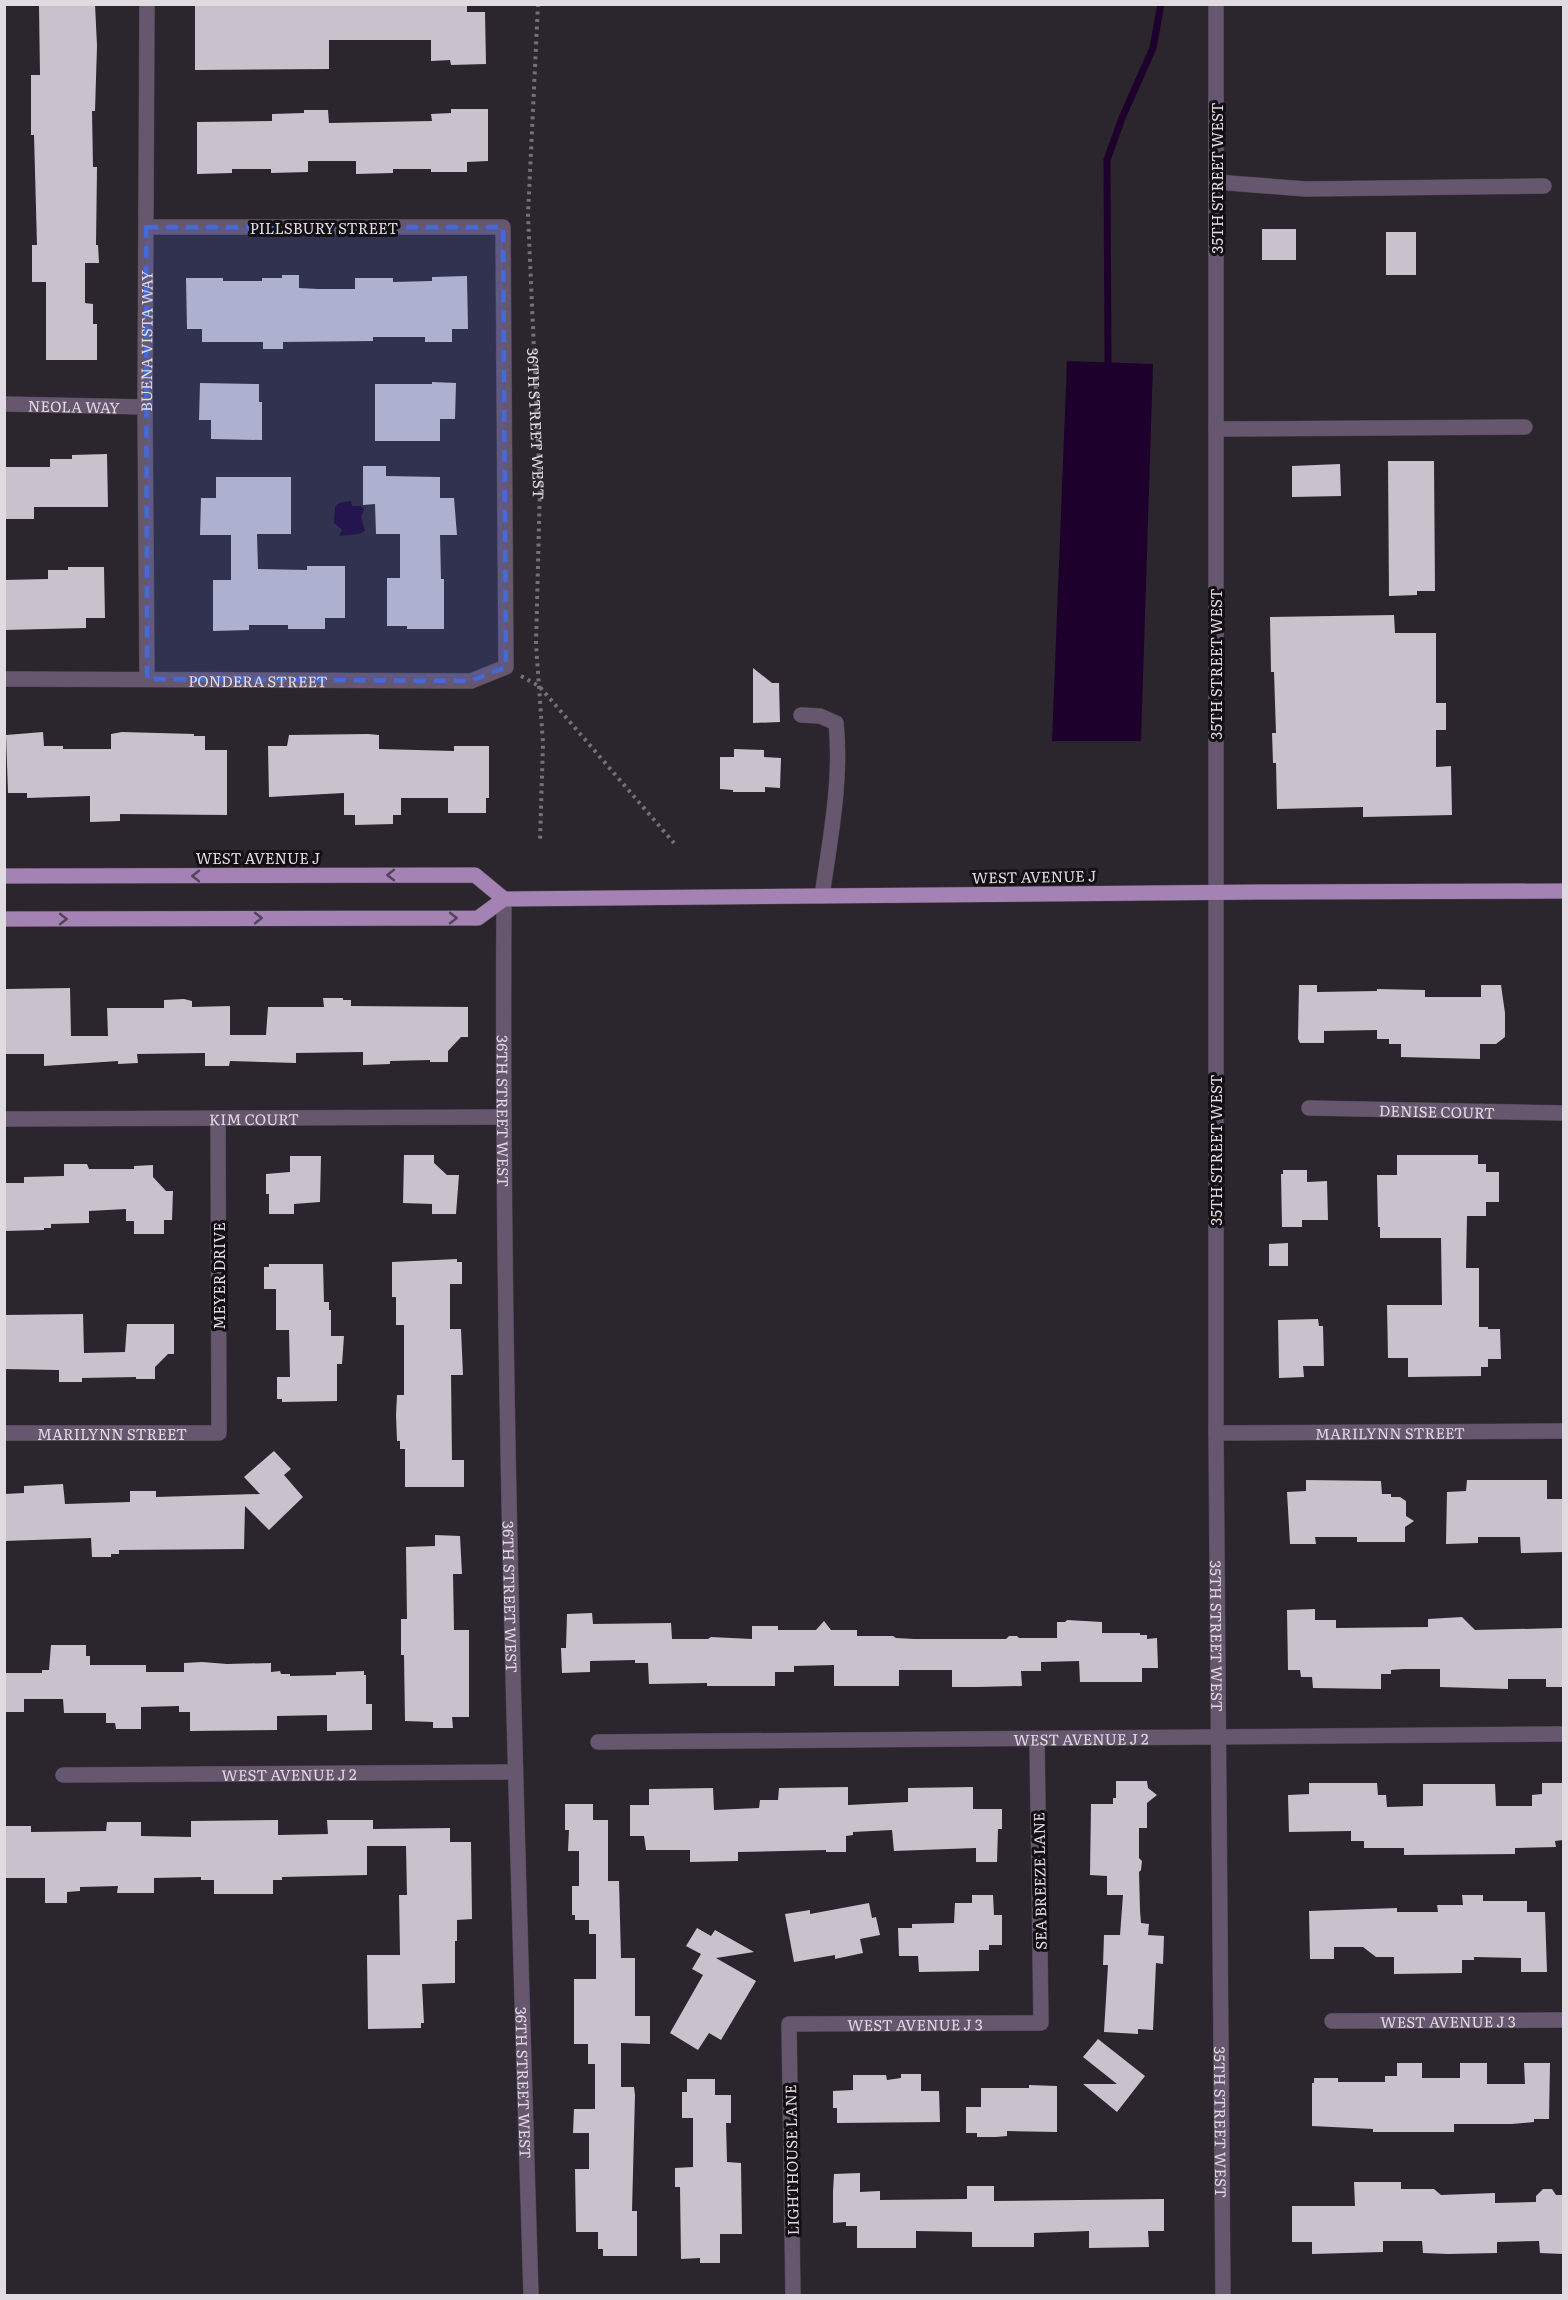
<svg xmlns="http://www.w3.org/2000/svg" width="1568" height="2300" viewBox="0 0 1568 2300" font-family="Literata,serif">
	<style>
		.water { fill: #1d002b }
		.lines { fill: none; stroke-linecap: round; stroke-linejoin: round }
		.stream { stroke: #1d002b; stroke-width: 7 }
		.building { fill: #c9c2cd }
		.minor-casing { stroke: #48424b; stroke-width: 16 }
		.major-casing { stroke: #48424b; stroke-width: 16 }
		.path { stroke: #757078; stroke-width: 4; stroke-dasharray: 3 4.5; stroke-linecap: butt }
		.minor { stroke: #66566e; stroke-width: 15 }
		.major { stroke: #a483b4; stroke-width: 15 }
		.oneway { stroke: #54445c }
		.marked { fill: #446ada; fill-opacity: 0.2; stroke: #446ada; stroke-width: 4.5; stroke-dasharray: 12 8; stroke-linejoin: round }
		.labels { text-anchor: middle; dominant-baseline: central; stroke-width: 6; stroke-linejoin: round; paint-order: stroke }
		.street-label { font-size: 15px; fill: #dfdbe1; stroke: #121014 }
	</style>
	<rect width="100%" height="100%" fill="#2b252e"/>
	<path class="water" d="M1067,361L1153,364L1141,741H1052Z
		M351,501L352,506H361L364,509L361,518L365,531L359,534L339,536L342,530L334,523L335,507L339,503Z"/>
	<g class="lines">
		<path class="stream" d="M1108,363L1107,160L1122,118L1153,48L1161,4"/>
	</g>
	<path class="building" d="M95,4L97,46L95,111H92L93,167H97L96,245H98L99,263H85V303L93,304V324H97V360H46V282H32V245H37L34,135H31V75H40L39,6Z
		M195,4H467V12H485L486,64L451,65L450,60L431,61V40H329V69L195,70Z
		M451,109H488V161L467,162V172H431V169H393V173L356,174V161H308V172L271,173V169H232V173L197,174V122L272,121V114L304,113V110H328L329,123L432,121L431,114L451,113Z
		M1262,229H1296V260H1262Z
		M1386,232H1416V275H1386Z
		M282,275H299V288L318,289H355V278H393V282L432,281V277L467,276L468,329H452V342H425V337H373V341L283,342V349H263V342H202V329H187L186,278H223V281H262V278H282Z
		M432,382L456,383L455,419H440V441H375V384H432Z
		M200,383L259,384V402H262V440L211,439V420H199Z
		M107,454L108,507H34V519H4V467H50V459H72V455Z
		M1388,461H1434L1435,591H1417V595L1389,596Z
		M1340,464L1341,496L1292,497V466Z
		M363,466H386V476L440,477V498H454L457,535H440L441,579H444V629H407V626H387V578H400V534H376L375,504L363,505Z
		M216,477H291V534H257L258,569L307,570V566H345V618H325V629H288V625H249V630L213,631V580H231V535H200L201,498H216Z
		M68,567H104L105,618H86V628L4,630V580L48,579V570H68Z
		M1394,615L1395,633H1436V703H1446V730H1436V767L1451,766L1452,815L1363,817V807L1277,809L1276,763H1273L1272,733H1276L1274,672H1271L1270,617Z
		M753,668L772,683H779L780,722L753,723Z
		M43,732L44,746H63V749H111V734L122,732L194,734V736H205V750H227V815L120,814V821L90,822V796L27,798V793H8L6,735Z
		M368,734L379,735V749L454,751V746H489V798H486V813H448V798H401V815H393V824L355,825V815H344V793L269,797L268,746H287L289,735Z
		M734,749L764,750V757L781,758L780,788L765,787V792H733V790L720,789V757H734Z
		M1299,985H1317V992L1377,991V989L1425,990V997H1481V985H1501L1505,1013V1037L1496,1044H1480V1059L1401,1057V1044H1389V1039H1377V1030L1324,1031V1043H1300L1298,1039Z
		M70,988L71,1036H108L107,1008H164V1000L184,999L192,1001V1007L230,1006V1035H266L268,1007H324L323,998H343V1000H351V1006L468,1007V1037H461L448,1051V1062H430V1060L390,1061V1064L363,1065V1052L296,1053V1063L230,1061L229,1066H205V1053L137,1054L138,1063L118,1064V1061L44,1066V1054H6L5,989Z
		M404,1155H434V1163L447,1175H459L456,1214H432V1204L403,1203Z
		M1397,1155H1478V1164H1486V1172H1499V1202H1486V1216H1467L1466,1268H1479V1327H1488V1329H1500L1501,1359H1488V1367H1481V1376L1408,1377V1358H1388L1387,1305H1442L1441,1238H1380V1227H1378L1377,1175H1397Z
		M290,1156H321L320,1202L294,1204V1214H269V1194H266V1174L290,1172Z
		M64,1164H87L89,1169H134V1166L153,1165V1177L166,1191H173L172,1220H164V1234H134V1221H126V1209L89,1211V1223L51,1224V1228H44V1230L4,1231V1183H24V1177L64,1176Z
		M1283,1170H1307V1182L1327,1181L1328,1220H1302V1227H1282L1281,1174H1283Z
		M1288,1243V1266H1269V1244Z
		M457,1259V1262H462V1284H450V1329H461L463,1375H451L452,1460H464V1487H405V1449H400V1441H397L396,1415L397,1395H404V1325H396V1297H392V1262Z
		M269,1264H323L324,1302H329V1310H331V1336H344L342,1364H337V1401L282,1402V1399H277V1377H290L289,1330H276V1289H264V1267H269Z
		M83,1314L84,1353L125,1352L127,1324H174V1354H168L155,1367V1379H136V1377L82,1378V1382H59V1370L4,1369V1315Z
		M1318,1319L1319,1326H1323L1324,1366H1303L1304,1377L1279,1378L1278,1320Z
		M274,1451L291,1469L284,1475L303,1497L269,1530L245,1506L244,1549L119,1550V1554H111V1557H92L91,1538L4,1541V1494L24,1493V1486L63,1484L65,1504L130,1502V1491H156V1497L260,1494L244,1477Z
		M1306,1480L1381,1481L1382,1494H1391V1497H1400L1406,1501V1516L1414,1521L1405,1527V1542H1357V1537H1315L1316,1544H1290L1287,1492L1306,1491Z
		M1467,1480H1547V1499H1563V1552L1521,1553L1520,1537H1478V1543L1446,1544L1447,1492L1466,1491Z
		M435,1535L460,1536L462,1574H453L454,1630H469V1717H452L453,1728H433V1722L405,1721L404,1655H401V1619H407L406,1547L435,1546Z
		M1315,1609V1620H1336V1628L1428,1627V1619L1462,1617L1475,1630L1563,1628V1687H1546V1679H1508V1689L1440,1687V1669H1404L1391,1670V1674H1381V1689L1313,1688L1312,1677H1301L1300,1670H1288L1287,1610Z
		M592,1613L593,1624L671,1623L672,1639H708L711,1637L752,1639V1626H778V1630H816L824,1621L831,1630H857V1636H893L896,1638L914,1639H1006L1009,1636H1017L1019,1638H1057V1622H1065L1067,1620L1102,1622V1633H1140V1635H1147V1639L1157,1638L1158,1668H1142V1682H1080L1079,1661L1041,1662V1671H1021L1022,1686L976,1687H952V1670H899V1686H834V1665L794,1666V1672H775V1686H707V1683L649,1684L648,1663H635V1660L590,1661V1672L562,1673L561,1648H566L567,1614Z
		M51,1645H86V1656H90V1665H146V1672H184V1663L202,1662L227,1664L271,1663V1672L280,1671L281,1674H290V1676L336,1675V1672L364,1671V1675H366V1704H372V1730L327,1731V1715L277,1716V1730L190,1731V1712H179V1706L141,1707V1729H116L115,1723H106V1713H64L63,1699H24V1712H4V1673H42V1670H49Z
		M1116,1781H1147L1148,1788L1157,1795L1147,1803V1828H1139V1858L1142,1861L1141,1870L1139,1872L1140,1910L1141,1923L1149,1924L1148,1935L1164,1936L1163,1964L1156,1963L1153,2030L1138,2029V2034L1104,2032L1108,1965H1103L1104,1935H1120L1123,1895H1107V1876L1090,1875L1091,1804H1113V1798H1116Z
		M1309,1783H1377L1378,1795H1386L1387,1807L1423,1806V1784H1495L1496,1806H1532V1795L1542,1794V1783H1563V1840L1555,1841L1556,1847L1515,1848V1854L1404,1855V1848H1364V1841H1351V1831L1289,1832L1288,1795L1309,1794Z
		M848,1787V1805L908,1802V1788L973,1787V1809H1002V1829H998L997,1862H976V1848L894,1851L892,1830L853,1832V1835L846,1836V1852H826V1850L738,1852V1861L690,1862V1850H646L644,1836H630V1805H649V1789L713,1788L714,1810L759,1808L760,1800H778L779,1788Z
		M565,1804H593V1820H608V1881H619L621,1958H635V2016H650V2044L621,2043V2087H634L635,2095L632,2211H637V2256H603V2249H598V2232H576L575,2169H589V2133H573L574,2109H595V2064H588V2044H574V1979H596V1934H589V1920H575V1915H572V1886H579V1851H568L569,1830H565Z
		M278,1820V1835L328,1834L327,1820H373V1829L450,1828V1842H471L472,1919L457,1920V1941H455V1983L422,1984L424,2023H421V2028L368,2029L367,1955H400L399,1895H407L406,1846H367V1875L282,1877V1880H273V1894H214V1880H201V1877L154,1878V1893H117L118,1886L80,1887V1891L67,1892V1903H45V1878H4V1826H31V1832L106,1831L107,1822H141V1836L191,1837V1821Z
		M972,1895H993L994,1915H1002V1945H989V1950H979V1971L919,1972L918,1956H899L898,1928H912V1924L954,1923L955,1903H972Z
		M1462,1895H1483V1901H1527V1912H1545L1547,1972H1521V1958L1474,1957V1960H1462V1973L1394,1974V1957H1376L1363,1947H1334V1959H1310L1309,1911L1397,1908V1912H1438L1437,1905H1463Z
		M869,1903L872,1918L876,1917L880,1935L860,1939L863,1953L835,1959V1955L794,1962L785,1914L810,1910V1914Z
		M697,1928L711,1936L715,1930L754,1952L716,1958L756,1981L721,2040L709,2033L698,2050L670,2033L703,1975L692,1969L701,1954L686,1946Z
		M1098,2039L1145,2076L1117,2112L1083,2084H1117L1083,2057Z
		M1397,2063H1422V2078H1460V2063H1487V2084H1525L1524,2063H1550L1549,2119H1534V2122L1512,2124H1454V2132H1373V2129L1312,2126V2083H1314V2078H1338V2082H1385V2076H1397Z
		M901,2074H921V2091H939L940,2122L837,2123V2108H833V2091L853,2090V2075H886L887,2080L901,2078Z
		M687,2079H715V2095H731V2123H726L727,2162L741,2163L742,2234H720V2263H700V2258L681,2259L680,2187H675V2168L693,2167V2118H682V2092H687Z
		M1029,2085L1057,2086V2132L1007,2131V2136L996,2137H977V2133H966V2107H981V2088H1029Z
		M860,2173V2192L880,2191V2200L967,2199V2186H994V2201L1164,2199V2231H1148L1149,2247L1089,2248V2231L1034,2233V2247H972V2232L916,2231V2248H857V2226H846V2222L833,2223V2192L834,2174Z
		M1354,2182H1401V2189H1434L1441,2195L1495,2193V2203L1536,2202V2196L1543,2189H1552L1556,2195H1563V2254L1540,2253L1539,2241L1497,2242V2253L1448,2254L1423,2253L1422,2241H1383V2252L1312,2254V2242H1292V2206H1355Z"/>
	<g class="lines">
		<defs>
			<g id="minor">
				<path id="s2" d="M1216,4V1433L1223,2296"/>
				<path d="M1216,182L1306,189L1544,186"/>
				<path id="s3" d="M4,404L145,407"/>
				<path d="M1216,429L1525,427"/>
				<path id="s4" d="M4,679L471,681L506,667L503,227H146"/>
				<path id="s5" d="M147,679L145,407L147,4"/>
				<path d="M801,715L820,716L836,723C842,780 830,839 822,896"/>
				<path id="s6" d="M504,899C501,1364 517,1830 531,2296"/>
				<path id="s7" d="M1309,1108L1564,1113"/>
				<path id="s8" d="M4,1119L503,1117"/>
				<path id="s9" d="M4,1433H219L218,1119"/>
				<path id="s10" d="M1216,1433L1564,1431"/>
				<path id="s11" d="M598,1742L1564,1734"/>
				<path id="s12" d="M63,1775L515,1772"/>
				<path id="s13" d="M1332,2021L1564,2020"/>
				<path id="s14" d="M793,2296L789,2024L1041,2023L1037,1739"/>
			</g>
			<path id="major" d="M4,876L475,875L504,899
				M4,919L478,918L504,899L1260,892L1564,891"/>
		</defs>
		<use href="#minor" class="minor-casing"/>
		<use href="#major" class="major-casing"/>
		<g class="path">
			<path id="s1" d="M538,4L528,215L540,485L536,644L543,743L540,841"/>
			<path d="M521,676L539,686L674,843"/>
		</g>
		<use href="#minor" class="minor"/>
		<use href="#major" class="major"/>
	</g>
	<defs><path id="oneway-chevron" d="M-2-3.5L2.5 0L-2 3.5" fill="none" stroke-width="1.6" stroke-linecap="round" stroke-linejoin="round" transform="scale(1.5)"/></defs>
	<g class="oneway">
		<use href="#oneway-chevron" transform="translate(391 875) rotate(180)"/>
		<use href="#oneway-chevron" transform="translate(196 876) rotate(180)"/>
		<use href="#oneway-chevron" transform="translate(258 918)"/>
		<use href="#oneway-chevron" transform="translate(453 918)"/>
		<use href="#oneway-chevron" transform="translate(63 919)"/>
	</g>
	<path class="marked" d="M146,227H503L506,667L471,681L147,679Z"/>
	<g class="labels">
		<g class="street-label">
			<text transform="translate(1216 178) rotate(-90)">35TH STREET WEST</text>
			<text x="324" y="227">PILLSBURY STREET</text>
			<text stroke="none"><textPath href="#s5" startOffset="338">BUENA VISTA WAY</textPath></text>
			<text stroke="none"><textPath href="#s3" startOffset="70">NEOLA WAY</textPath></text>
			<text stroke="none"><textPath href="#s1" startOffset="420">36TH STREET WEST</textPath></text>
			<text transform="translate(1215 664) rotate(-90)">35TH STREET WEST</text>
			<text stroke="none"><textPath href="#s4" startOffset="254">PONDERA STREET</textPath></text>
			<text x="258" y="857">WEST AVENUE J</text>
			<text transform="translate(1034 876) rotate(-1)">WEST AVENUE J</text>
			<text stroke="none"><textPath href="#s7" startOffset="128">DENISE COURT</textPath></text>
			<text stroke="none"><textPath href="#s6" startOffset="212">36TH STREET WEST</textPath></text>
			<text stroke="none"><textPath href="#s8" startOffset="250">KIM COURT</textPath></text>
			<text transform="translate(1215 1150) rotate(-90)">35TH STREET WEST</text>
			<text transform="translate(218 1276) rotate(-90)">MEYER DRIVE</text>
			<text stroke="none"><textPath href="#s10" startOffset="174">MARILYNN STREET</textPath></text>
			<text stroke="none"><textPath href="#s9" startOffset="108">MARILYNN STREET</textPath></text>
			<text stroke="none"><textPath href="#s6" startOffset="698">36TH STREET WEST</textPath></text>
			<text stroke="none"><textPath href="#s2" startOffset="1632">35TH STREET WEST</textPath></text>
			<text stroke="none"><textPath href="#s11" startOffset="483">WEST AVENUE J 2</textPath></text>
			<text stroke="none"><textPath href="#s12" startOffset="226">WEST AVENUE J 2</textPath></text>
			<text transform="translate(1039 1881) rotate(-91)">SEA BREEZE LANE</text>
			<text stroke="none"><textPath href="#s13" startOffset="116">WEST AVENUE J 3</textPath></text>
			<text stroke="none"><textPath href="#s14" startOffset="398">WEST AVENUE J 3</textPath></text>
			<text stroke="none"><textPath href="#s6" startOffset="1184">36TH STREET WEST</textPath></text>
			<text stroke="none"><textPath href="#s2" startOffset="2118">35TH STREET WEST</textPath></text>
			<text transform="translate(791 2160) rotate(-91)">LIGHTHOUSE LANE</text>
		</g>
	</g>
	<rect width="1568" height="2300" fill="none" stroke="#dfdbe1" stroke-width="12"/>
</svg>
